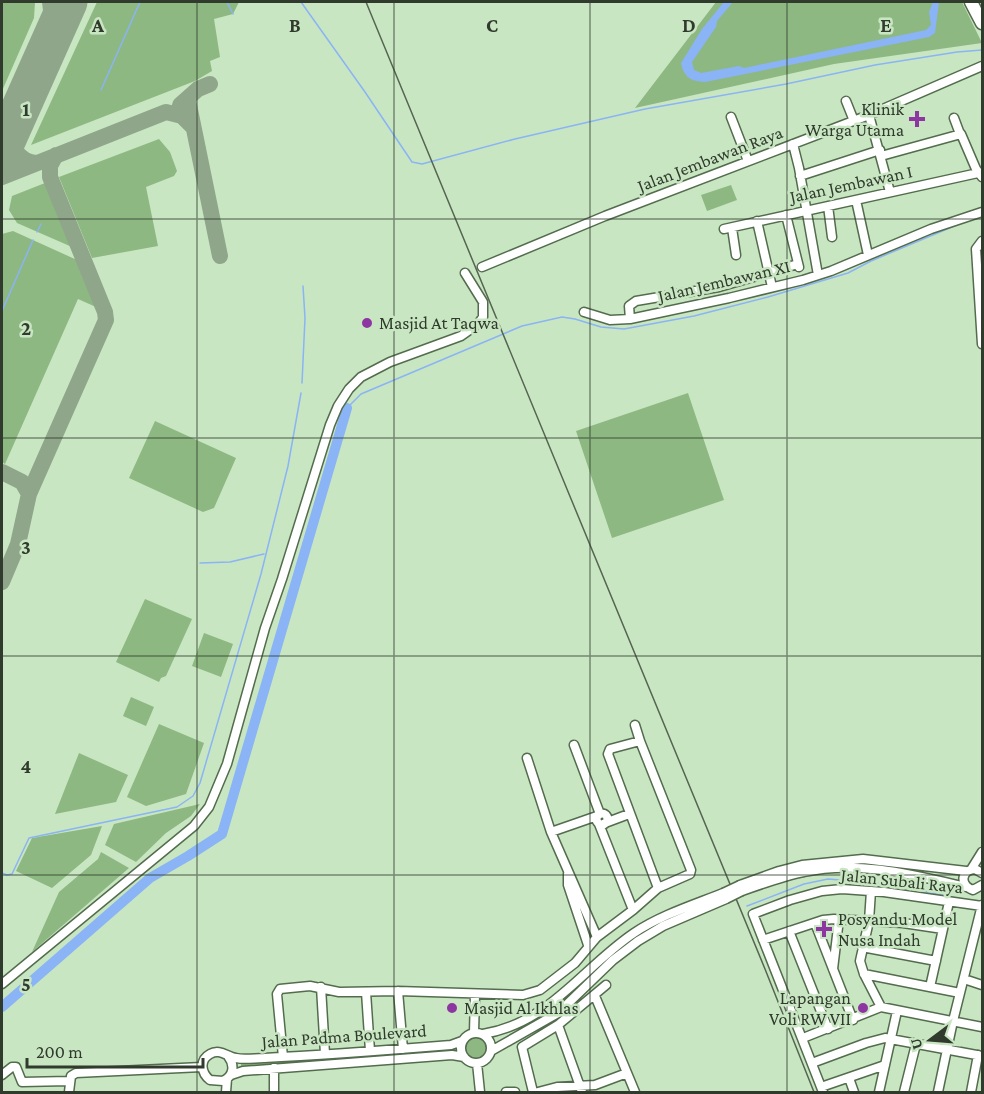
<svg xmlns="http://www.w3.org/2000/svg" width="984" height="1094" viewBox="0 0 984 1094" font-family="'Crimson Pro',serif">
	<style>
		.green { fill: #8db882 }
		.water { fill: #8ab4f5 }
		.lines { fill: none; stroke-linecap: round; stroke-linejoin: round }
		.stream { stroke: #8ab4f5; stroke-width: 1.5 }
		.river { stroke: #8ab4f5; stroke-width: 10 }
		.taxiway { stroke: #8fa68a; stroke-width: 16 }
		.runway { stroke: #8fa68a; stroke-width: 39 }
		.minor-casing { stroke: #536c4d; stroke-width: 11 }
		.highway-casing { stroke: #536c4d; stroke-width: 15 }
		.minor { stroke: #fff; stroke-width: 8 }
		.highway { stroke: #fff; stroke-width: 12 }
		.rail { stroke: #556551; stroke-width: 1.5 }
		.minor-bridge-casing { stroke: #536c4d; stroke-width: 11; stroke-linecap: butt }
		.minor-bridge { stroke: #fff; stroke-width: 8 }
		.grid { fill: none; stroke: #303b2d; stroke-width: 1.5; stroke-opacity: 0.55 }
		.poi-dot { fill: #8d36a2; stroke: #c9e6c2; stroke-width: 2 }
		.labels { text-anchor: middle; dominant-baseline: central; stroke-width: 5; stroke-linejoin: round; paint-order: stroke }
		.poi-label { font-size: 18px; fill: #303b2d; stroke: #c9e6c2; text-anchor: start }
		.street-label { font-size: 18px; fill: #303b2d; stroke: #c9e6c2 }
		.grid-label { font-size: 20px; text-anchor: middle; font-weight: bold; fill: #303b2d; stroke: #c9e6c2; stroke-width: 5; stroke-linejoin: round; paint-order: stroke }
	</style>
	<rect width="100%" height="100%" fill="#c9e6c2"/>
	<path class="green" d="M2,2H35L34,18L2,91Z
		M97,2H239L233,14L214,19L220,57L210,61L212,71L195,81L31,145Z
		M716,2H962L982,43L834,64L635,108Z
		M159,139L170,152L177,171L174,176L146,187L158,246L92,258L59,177Z
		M45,183L72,247L17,223L9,210L12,196Z
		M731,185L737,200L707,211L701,195Z
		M13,231L77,260L96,307L78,299L5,464L2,462V234Z
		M688,393L724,500L612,538L576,431Z
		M155,421L236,458L214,508L203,512L129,478Z
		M145,599L192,619L166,676L161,678L159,682L116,662Z
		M204,633L233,644L221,677L192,666Z
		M131,697L154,707L146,726L123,716Z
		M159,724L204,743L186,794L146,806L127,797Z
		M79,753L128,775L116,802L55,814Z
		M200,804L191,816L166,833L136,862L105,845L114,824Z
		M102,826L91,855L52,888L16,871L32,838Z
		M101,852L129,868L32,952L59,892L98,859Z
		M464 1048a12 12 0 1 1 24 0a12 12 0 1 1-24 0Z
		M452,1049L447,1053L250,1066H241V1063Z"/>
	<path class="water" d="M724,2H733L717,21L716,27L692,62L694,70L701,73L739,66L744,68L926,30L931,25L929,12L933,2H939L935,33L929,37L705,82C691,81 684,78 681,63L702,29Z"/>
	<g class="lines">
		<path class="stream" d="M227,2L233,14
			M301,2L365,92L412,162L422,164L515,139L645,109L786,84L875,65L957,52L982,50
			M101,90L140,2
			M37,232L41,224
			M2,311L33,240
			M302,383L305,318L303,286
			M347,408L361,394L522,326L562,317L575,319L601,327L624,329L694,316L768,297L848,273L871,261L959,224
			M200,563L230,562L264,554
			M2,873L7,875L12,874L29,838L177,807L193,796L200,783L261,574L288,466L301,393
			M747,906L804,884L828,879L889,884L961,899"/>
		<path class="river" d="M2,1007L150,878L188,856L222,834L347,408"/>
		<path class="taxiway" d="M50,2L54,34
			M188,100L220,256
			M180,105L198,89L210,84
			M11,130C10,146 18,161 36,163
			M2,177L166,112L182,116L193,127
			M2,472L22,482L29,494
			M2,582L18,544L29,494L106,320L105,312L50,177V166L56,155"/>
		<path class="runway" d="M2,150L68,2"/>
		<defs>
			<path id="minor" d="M846,101L854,121
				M869,115L890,192
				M731,117L748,161
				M954,118L960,134
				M793,144L799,168L818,275
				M881,156L961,134L976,169L982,177
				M800,176L880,150
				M856,200L868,255
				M828,206L832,237
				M786,215L799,267
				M757,221L772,287
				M732,228L736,255
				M724,229L978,173
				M982,241L976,249L982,344
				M482,267L605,216L869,115L982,66
				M584,312L610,320L630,319L729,298L803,280L831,271L931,229L982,212
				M630,319L629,306L636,301L719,287L798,264
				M635,725L640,741
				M574,745L600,814
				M527,758L551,832L597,937
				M596.5 819a5.5 5.5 0 1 1 11 0a5.5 5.5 0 1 1-11 0Z
				M605,823L629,814
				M599,824L633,910
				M551,832L597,816
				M972,868L982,852
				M982,873L975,869C961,870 959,885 973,890L982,885
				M568,874V885L588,945
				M740,885L779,871L802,865L863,859L966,871
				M742,891C762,884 783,876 804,872C857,860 914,875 966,887
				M871,891L869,921L860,961L864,974L881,1007L982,1027
				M815,923L853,1020
				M789,931L828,1029
				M763,940L823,920L834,919L903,923L943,929
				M862,947L936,961
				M833,969L839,919
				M864,974L960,993
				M964,979L982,985
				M2,984L194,826L209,807L227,764L265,628L282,579L330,425L338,406L349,389L361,377L390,362L461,336L478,324L483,317V302L465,273
				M321,987L325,1054
				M930,987L949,902
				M398,991L403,1049
				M366,992L370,1051
				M595,996L635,1092
				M558,1025L582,1092
				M461 1048a15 15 0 1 1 30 0a15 15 0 1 1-30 0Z
				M474,1033L475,994
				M483,1034C550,1023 582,968 634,933C661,915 693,905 723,893
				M803,1038L881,1007
				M491,1051L558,1013L613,960L638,941L663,926L726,899
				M228,1056C235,1065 234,1076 223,1081L210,1080C201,1073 199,1060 210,1054C220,1048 227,1057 236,1058C245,1060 255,1058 264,1058C326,1055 389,1050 451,1045L462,1041
				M283,1057L277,994L280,989L310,986L339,992L398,991L523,995L540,990L575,963L597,937L633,910L658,888L690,874L691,870L640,741L610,749L608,754L658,888
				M477,1063L480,1092
				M812,1063L866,1043L885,1038L982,1056
				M274,1068V1092
				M2,1075L12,1067H16L22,1082L69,1081
				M231,1075L243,1071L452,1055L464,1057
				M849,1078L854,1092
				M821,1087L885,1065
				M69,1092L71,1076L76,1073L202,1067
				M226,1092L227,1079
				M506,1092H515
				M533,1092L522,1047L558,1025L606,985
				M538,1092L557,1087L595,1085L627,1073
				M823,1092L753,914L790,900L822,891L842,889L884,892L982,906
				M879,1092L897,1011
				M904,1092L916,1044
				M938,1092L953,1021L982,905
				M971,1092L978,1055"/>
			<path id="highway" d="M971,2L982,23"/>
		</defs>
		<use href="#minor" class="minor-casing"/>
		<use href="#highway" class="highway-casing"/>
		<use href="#minor" class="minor"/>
		<use href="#highway" class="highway"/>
		<path class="rail" d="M366,2L765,969L814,1092"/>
		<defs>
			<path id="minor-bridge" d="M723,893L740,885
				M726,899L742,891"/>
		</defs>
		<use href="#minor-bridge" class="minor-bridge-casing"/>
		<use href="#minor-bridge" class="minor-bridge"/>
	</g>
	<path class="grid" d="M197,2V1092M394,2V1092M590,2V1092M787,2V1092M2,219H982M2,438H982M2,656H982M2,875H982"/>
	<g class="poi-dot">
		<path d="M914 110h6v6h6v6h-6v6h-6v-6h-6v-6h6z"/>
		<circle cx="367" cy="323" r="6"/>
		<path d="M821 920h6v6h6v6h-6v6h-6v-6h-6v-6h6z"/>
		<circle cx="452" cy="1008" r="6"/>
		<circle cx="863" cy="1008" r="6"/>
	</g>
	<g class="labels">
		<g class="poi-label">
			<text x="904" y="109" text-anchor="end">Klinik<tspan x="904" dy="21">Warga Utama</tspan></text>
			<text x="379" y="323">Masjid At Taqwa</text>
			<text x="838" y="919">Posyandu Model<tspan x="838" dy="21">Nusa Indah</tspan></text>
			<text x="851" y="998" text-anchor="end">Lapangan<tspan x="851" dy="21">Voli RW VII</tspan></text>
			<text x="464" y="1008">Masjid Al Ikhlas</text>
		</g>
		<g class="street-label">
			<text transform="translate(710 159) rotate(-21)">Jalan Jembawan Raya</text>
			<text transform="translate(851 184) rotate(-12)">Jalan Jembawan I</text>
			<text transform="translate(724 281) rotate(-13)">Jalan Jembawan XI</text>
			<text transform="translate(902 881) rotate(6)">Jalan Subali Raya</text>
			<text transform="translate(344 1036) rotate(-4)">Jalan Padma Boulevard</text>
		</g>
	</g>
	<g class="grid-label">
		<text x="98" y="32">A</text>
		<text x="295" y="32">B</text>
		<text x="492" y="32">C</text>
		<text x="689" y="32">D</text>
		<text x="886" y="32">E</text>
		<text x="26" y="116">1</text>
		<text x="26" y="335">2</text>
		<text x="26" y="554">3</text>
		<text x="26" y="773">4</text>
		<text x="26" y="991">5</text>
	</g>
	<rect width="984" height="1094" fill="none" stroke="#303b2d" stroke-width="6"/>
	<g transform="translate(930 1040) rotate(254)" stroke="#c9e6c2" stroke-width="4.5" paint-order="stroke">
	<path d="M0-4.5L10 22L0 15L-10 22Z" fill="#303b2d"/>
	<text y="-9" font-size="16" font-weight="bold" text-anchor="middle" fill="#303b2d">U</text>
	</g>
	<path d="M27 1058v9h176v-9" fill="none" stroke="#303b2d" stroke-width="3"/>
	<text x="36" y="1058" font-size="18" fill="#303b2d" stroke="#c9e6c2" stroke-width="4.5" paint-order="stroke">200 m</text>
</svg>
